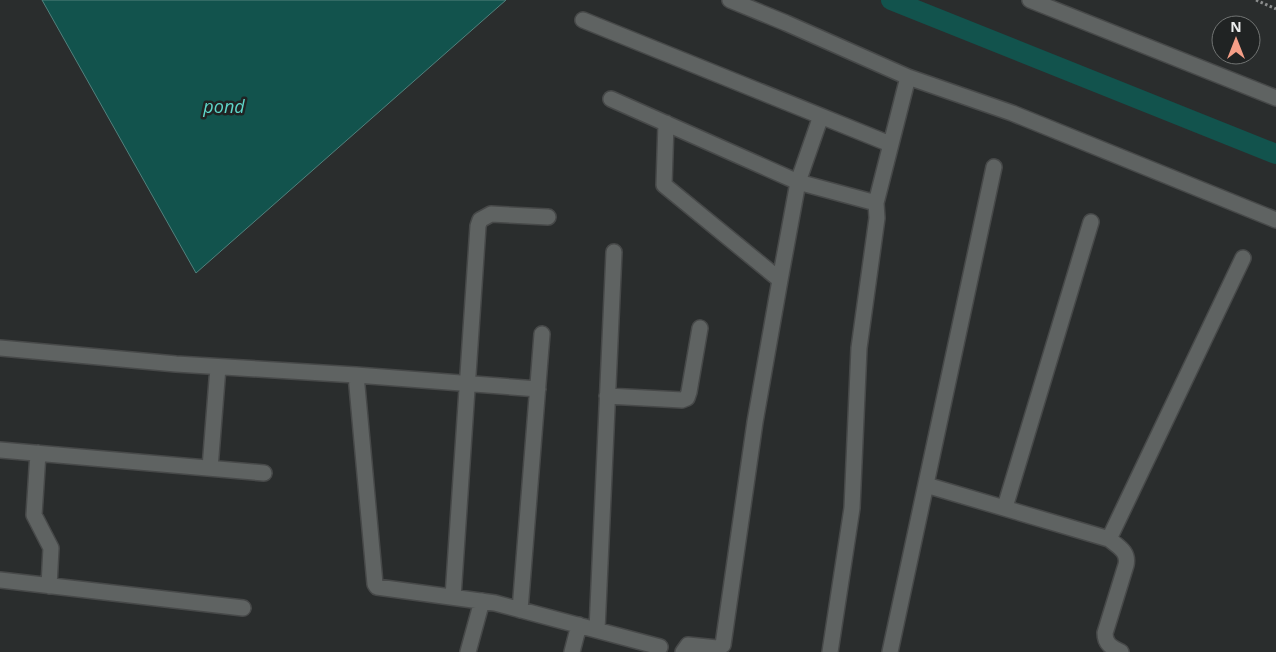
<svg xmlns="http://www.w3.org/2000/svg" width="1276" height="652" viewBox="0 0 1276 652" font-family="'Open Sans',sans-serif">
	<style>
		.water { fill: #12534d; stroke: #53817d }
		.lines { fill: none; stroke-linecap: round; stroke-linejoin: round }
		.canal { stroke: #12534d; stroke-width: 20 }
		.minor-casing { stroke: #474949; stroke-width: 18 }
		.path { stroke: #8b8d8d; stroke-width: 3; stroke-dasharray: 2.5 2.5; stroke-linecap: butt }
		.minor { stroke: #5f6362; stroke-width: 15 }
		.labels { text-anchor: middle; dominant-baseline: central; stroke-width: 5; stroke-linejoin: round; paint-order: stroke }
		.water-label { font-size: 18px; font-style: italic; fill: #5ed6c9; stroke: #202323 }
	</style>
	<rect width="100%" height="100%" fill="#2a2d2d"/>
	<path class="water" d="M42,0H506L196,273Z"/>
	<g class="lines">
		<path class="canal" d="M891,0L1276,154"/>
		<defs>
			<path id="minor" d="M730,0L786,23L908,77
				M1030,0L1276,98
				M583,20L890,144
				M611,99L798,182L876,203L908,77L1012,113L1276,220
				M666,123L664,185L780,280
				M0,348L176,364L356,375L538,389
				M356,375L375,584L377,587L495,603L660,647
				M607,396L682,400L687,398L689,392L700,328
				M0,450L264,473
				M38,453L34,515L51,548L49,586
				M210,468L218,367
				M926,485L1109,539C1119,547 1129,552 1126,565L1105,633C1105,644 1111,647 1121,652
				M1005,507L1091,222
				M1109,539L1243,258
				M0,580L243,608
				M453,597L478,226L480,220L491,214L548,217
				M520,610L542,334
				M597,630L614,252
				M468,652L482,601
				M572,652L579,625
				M683,652L688,645L717,648L723,645L755,422L780,280L798,182L821,116
				M830,652L852,508L859,348L877,218L876,203
				M890,652L994,167"/>
		</defs>
		<use href="#minor" class="minor-casing"/>
		<path class="path" d="M1256,0L1276,9"/>
		<use href="#minor" class="minor"/>
	</g>
	<g class="labels">
		<g class="water-label">
			<text x="224" y="106">pond</text>
		</g>
	</g>
	<g transform="translate(1236 40)"><circle r="24" fill="#202323" stroke="#717473"/>
	<path d="M0-4L9 19L0 12L-9 19Z" fill="#f49e87"/>
	<text y="-8" font-size="14" font-weight="bold" text-anchor="middle" fill="#ebedec">N</text>
	</g>
</svg>
